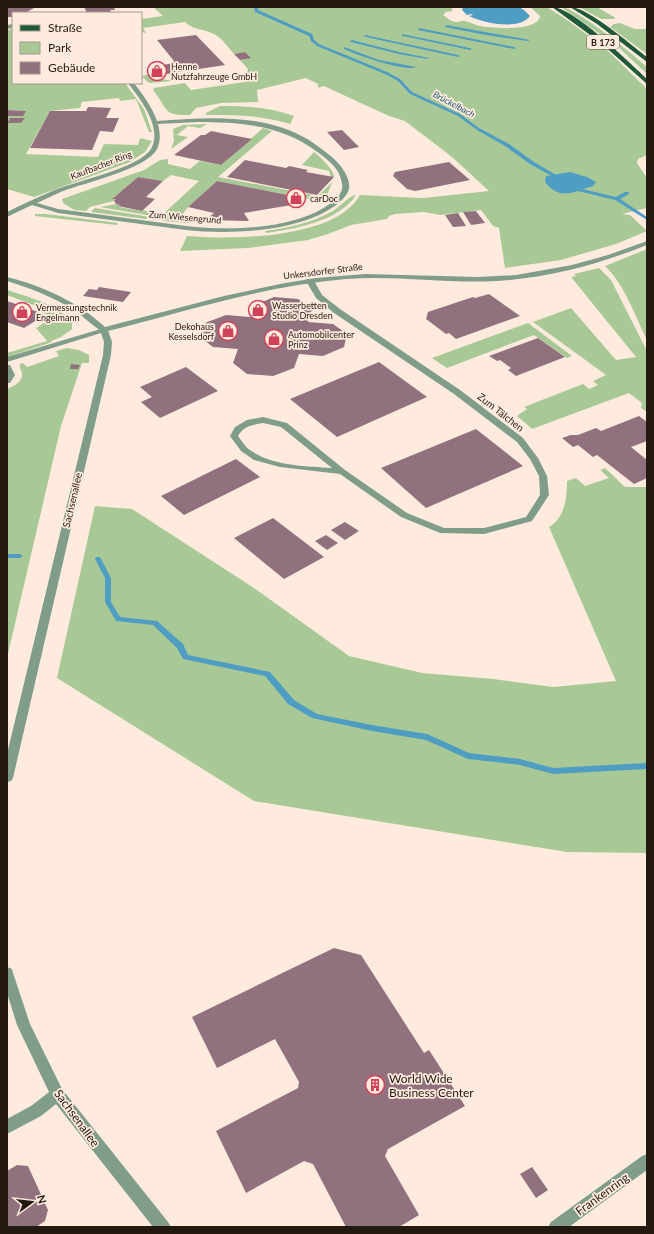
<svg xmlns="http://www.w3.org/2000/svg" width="654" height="1234" viewBox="0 0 654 1234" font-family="Lato,sans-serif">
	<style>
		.green { fill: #a8c996 }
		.water { fill: #4f9dc3 }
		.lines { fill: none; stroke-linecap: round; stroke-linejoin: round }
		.stream { fill: #4f9dc3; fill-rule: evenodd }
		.building { fill: #92717f }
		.minor { fill: #809d8a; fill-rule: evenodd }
		.tertiary { fill: #809d8a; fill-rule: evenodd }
		.primary { fill: #1e5a3a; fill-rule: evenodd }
		.labels { text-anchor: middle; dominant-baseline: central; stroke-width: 3.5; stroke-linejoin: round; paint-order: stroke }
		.shield { fill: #feebde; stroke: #65584e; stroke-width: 1 }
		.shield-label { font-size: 9px; font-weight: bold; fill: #231911 }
		.far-poi-label { font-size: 9px; fill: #231911; stroke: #feebde; text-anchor: start }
		.far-water-label { font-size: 9px; font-style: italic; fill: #1b5873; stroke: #feebde }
		.far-street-label { font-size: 9px; fill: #231911; stroke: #feebde }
		.street-label { font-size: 10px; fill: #231911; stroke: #feebde }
		.near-poi-label { font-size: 12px; fill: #231911; stroke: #feebde; text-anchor: start }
		.near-street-label { font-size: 12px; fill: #231911; stroke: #feebde }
	</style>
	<rect width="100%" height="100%" fill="#feebde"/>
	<path class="green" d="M153,7H452V11L446,12L443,15C447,18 452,22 456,22C460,22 462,20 465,21C470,22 475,25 480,26C492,28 538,32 540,16L530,7H547L567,20L603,46L647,89V155L638,159L637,163L647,178V208L622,214L630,215L647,231L616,244L561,260L505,268L499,228L493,226L481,210L440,215L424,212L395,214L389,216L387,219L351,225L328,234L308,240L248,248L180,251L187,236C232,240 336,239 360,195L423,198L489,191L452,157L405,121L389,116L324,86L318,88V84L306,78L257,90L258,102L221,103L196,108L190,115C162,116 168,108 153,90L154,88L185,83L191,90L245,82L239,75L247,72L248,69L240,60L250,58L245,52L234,54C228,47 222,38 214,34C205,29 192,30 185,22L143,28L146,33L141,32V19L163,16Z
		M561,7C575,7 634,55 647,67V74L617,46Z
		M579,7H597L614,17L615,19H601Z
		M620,23L635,29H647V54L610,27L614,24Z
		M13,29V83H125L144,109L152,132H149L136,99L120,101L119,98L82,102L80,108L50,111L26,154L98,157L104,144L138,145L140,138L152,141L145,152L130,162L34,197L7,189V123H21L24,118H10L7,122V116H22L25,111L8,110L7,112V30Z
		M151,74L153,77L173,81L149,83L141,76Z
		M220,106C246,106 269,107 294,116L290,124C262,115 235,115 206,115V113Z
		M207,124L200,128L188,126L177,135L188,137L171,149L174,141L173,129L183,125Z
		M263,128L272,131L218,177L318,196L332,182L328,193L322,200L275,191L325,201L324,202L217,181L188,207L182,215L190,223L163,221L161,218L162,215L199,181L171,175L163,181L138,177L113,198L116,199L114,201L90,207L86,211L74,210L63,203L62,199L144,170L160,160L168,159V164L190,169L200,161L221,165Z
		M314,152C318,155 334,169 334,177H331L329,171L302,165Z
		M356,195C340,221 294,229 266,233L265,231C288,228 311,223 331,212C339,208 348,196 356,195Z
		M116,204L120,205L119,207L142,211L144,210L154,215L152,216L100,207Z
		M95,208L150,217L146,219L91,212Z
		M35,214H46L118,223L117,225L35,216Z
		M647,249V340C635,316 625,285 605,266Z
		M599,268L611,280L647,351V412L641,408L642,403L629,393L532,429L517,416L527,409L524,407L583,384L589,389L598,385L593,381L606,375L533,322L571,308L616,360L636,357L571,277L576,276L574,274Z
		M7,290C29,297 55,304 72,321V329L61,337L51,341L52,342L7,357V353L47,341L36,328L50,319L44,317L47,314L40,312L44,309L7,295Z
		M528,323L572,356L567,358L534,335L447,368L432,358Z
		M67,348L79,350L89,355V363H82L61,426L7,658V389C14,386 23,382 22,373C21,369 19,368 20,364L23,363L27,367L59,356L56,351Z
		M605,468L625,487H647V853L567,852L254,801L57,678L95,506L132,509L254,588L349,656L422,673L493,679L553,687L616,681L549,527C565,518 567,497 567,481L576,478L585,486L609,478L600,470Z"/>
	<path class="water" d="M463,7H519L524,10L530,16C519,31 483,23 469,16L473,15L471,14L467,15L462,10Z
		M570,172L587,177L596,182L593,186C574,192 560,201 545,182L546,176Z"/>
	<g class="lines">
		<path class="stream" d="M254,7H258V10L312,34L314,40L319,44L387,72L400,79L412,92L460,114L479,128L509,144L534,162L563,179L559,180L530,164L505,146L477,130L458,116L410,94L398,81L385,74L317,46L311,41L309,36L255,12Z
			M446,25L530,40L528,41L486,35L445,27Z
			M419,28L514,47L516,48L514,49L418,30Z
			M402,34L470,48L472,49L470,50L403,36H402Z
			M365,35L458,55L460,56L458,57L366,37L364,36Z
			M352,40L399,52L429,58L427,59L399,54L351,42L350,41Z
			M344,47L379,60L416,67C404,72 357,55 344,49Z
			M571,185H575L582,189L616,197L625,192H629V194L620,199L647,217V220L615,200L578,191L571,187Z
			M7,554H20L23,556L20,558H7Z
			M96,557H100L111,578V602L120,617L157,621L183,644L188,655L270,672L294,700L317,714L372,725L427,734L469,753L520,759L553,768L647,763V769L553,774L520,765L468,759L426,740L372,731L312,718L288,704L265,676L183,659L177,648L153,625L116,621L105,602V578L95,559Z"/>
	</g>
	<path class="building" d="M7,7H36L25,13H13V17H7Z
		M84,7H114L115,10H110L112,13H87Z
		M196,35L225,65L160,75L156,73L154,71L156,70L153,66L169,64L174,61L157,40Z
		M245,52L251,58L240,60L234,54Z
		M88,107L111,108L106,118H119L113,132L100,131L92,150L30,148L50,111H86Z
		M8,110L26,111L23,116H7Z
		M10,118H25L21,123H7Z
		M342,130L359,147L344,150L327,132Z
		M211,131L252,139L221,165L174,155L201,135H205Z
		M245,160L286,168L289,166L308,170L306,172L334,177L317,195L227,177Z
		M449,162L470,180L415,191L407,189L393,176L395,172Z
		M138,177L163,181L146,197L155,199L142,211L118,206L120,205L116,204L114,201L116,199H112Z
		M217,181L298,197L294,200L304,203L244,213L249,221L206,220L214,213L188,207Z
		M476,211L485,223L471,225L463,212Z
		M458,213L466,226L453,227L445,215Z
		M99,287L131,292L123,302L83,296L89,289L97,290Z
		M489,294L520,316L456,339L449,333L446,334L426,319L428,312L473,297L475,298Z
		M274,297L298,299L312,309L308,322L333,324L347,334L344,347L323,356L299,354L294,368L273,376L247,374L233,363L238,349L213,347L199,336L205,323L226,315L250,317L255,305Z
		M7,301L28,308L45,315L24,328L7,322Z
		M538,338L565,357L516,376L508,370L511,368L500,360L497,361L489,356Z
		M379,362L427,397L337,437L290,399Z
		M71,364L80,365L78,369H70Z
		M186,367L218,391L160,418L141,402L152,397L140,387Z
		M639,416L647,422V441L631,447L647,460V478L634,484L597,455L593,457L578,445L573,447L562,438L571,435H578L596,428L601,431Z
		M476,429L523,466L426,508L381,468Z
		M236,459L260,477L184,515L161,496Z
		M273,518L324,557L284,579L234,538Z
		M345,522L359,531L345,540L331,530Z
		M326,535L338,543L327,550L315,541Z
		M334,948L361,955L424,1053L429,1050L465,1106L388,1149L385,1156L419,1215L399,1227H346L313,1164L304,1161L246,1193L216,1131L298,1088L299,1082L275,1039L217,1068L192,1017Z
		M17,1165L28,1166L48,1210L45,1221L36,1227H7V1171Z
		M532,1167L548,1190L536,1198L520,1174Z"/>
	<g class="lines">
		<path class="minor" d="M13,24V28L7,29V25Z
			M128,83H134C143,95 152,107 157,121C206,117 265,113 309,140C315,144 322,149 328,154C338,161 351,176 349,189C347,196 341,201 336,205C300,232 229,235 186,230L58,213L32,205L7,217V212C23,204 40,196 57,189C78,181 140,167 151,149C163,127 140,99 128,83ZM198,122C240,122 281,125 316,151C324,157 333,163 338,172C341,178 344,186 341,192C339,197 335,200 331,203C295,230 229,231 186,226L58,209L37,203C46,199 54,195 63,191C84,183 147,169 157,149C161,141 160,132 158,124Z
			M307,279H313L322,295L340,309L460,390L523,438L538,458L547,476L549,495L532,521L484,534L440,533L401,517L340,474L280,467L254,460L241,451L230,436L235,427L247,420L263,417L287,423L345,470L407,513L444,528H484L526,517L540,495L539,476L530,459L517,442L454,394L334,313L316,298L306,281ZM263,423L281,427L332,468C306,466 272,466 250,450C245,447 242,441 238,436C244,426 252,425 263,423Z
			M104,328L108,330L112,342L111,355L13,778L11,781L7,782V754L103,355L104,342L101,333L7,362V357Z
			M7,365H10L15,375L10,383H7Z
			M7,967L12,969L13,973L30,1024L62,1089L168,1222L171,1227H153L56,1104L41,1116L7,1134V1119L31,1106L49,1092L17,1025L7,993Z
			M647,1154V1170L569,1227H548L551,1222L642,1156Z"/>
		<path class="tertiary" d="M647,241V245C599,264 549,278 497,281C447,284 397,275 346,279C263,286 184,312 104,332C97,330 82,315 74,310C53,297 30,288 7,281V277C43,286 78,302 105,327L224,296L285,283L316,278L365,274L478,277L516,275L572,265L608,255Z"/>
		<path class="primary" d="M552,7C573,7 630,63 647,79V84L601,43Z
			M570,7C588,7 631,45 647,57V62L597,24Z"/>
	</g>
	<defs>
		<symbol id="shop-ring" viewBox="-11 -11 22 22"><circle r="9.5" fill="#feebde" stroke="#d1415a" stroke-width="1.5"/><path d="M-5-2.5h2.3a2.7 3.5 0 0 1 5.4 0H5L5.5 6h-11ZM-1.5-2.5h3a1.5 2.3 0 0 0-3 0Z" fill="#d1415a"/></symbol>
		<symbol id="building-ring" viewBox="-11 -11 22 22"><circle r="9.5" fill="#feebde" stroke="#d1415a" stroke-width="1.5"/><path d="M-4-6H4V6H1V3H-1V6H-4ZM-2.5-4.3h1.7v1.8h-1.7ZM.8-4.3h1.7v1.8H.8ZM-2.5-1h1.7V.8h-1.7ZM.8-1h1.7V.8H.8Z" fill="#d1415a"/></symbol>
	</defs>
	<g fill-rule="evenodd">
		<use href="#shop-ring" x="146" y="60" width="22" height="22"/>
		<use href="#shop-ring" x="285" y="187" width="22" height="22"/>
		<use href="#shop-ring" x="247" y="299" width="22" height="22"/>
		<use href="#shop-ring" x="11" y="301" width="22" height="22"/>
		<use href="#shop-ring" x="217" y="320" width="22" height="22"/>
		<use href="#shop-ring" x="263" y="328" width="22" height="22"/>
		<use href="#building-ring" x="364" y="1074" width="22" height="22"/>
	</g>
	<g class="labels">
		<rect class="shield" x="587" y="35" width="32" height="14" rx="3"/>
		<g class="shield-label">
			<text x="603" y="42">B 173</text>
		</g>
		<g class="far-poi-label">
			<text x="171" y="66">Henne<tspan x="171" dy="10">Nutzfahrzeuge GmbH</tspan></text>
			<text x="310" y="198">carDoc</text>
			<text x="272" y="305">Wasserbetten<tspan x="272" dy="10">Studio Dresden</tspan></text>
			<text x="36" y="307">Vermessungstechnik<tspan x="36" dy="10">Engelmann</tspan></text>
			<text x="214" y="326" text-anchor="end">Dekohaus<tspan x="214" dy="10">Kesselsdorf</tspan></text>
			<text x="288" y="334">Automobilcenter<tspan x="288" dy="10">Prinz</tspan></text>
		</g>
		<g class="far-water-label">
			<text transform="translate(454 104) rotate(28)">Brückelbach</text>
		</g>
		<g class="far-street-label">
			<text transform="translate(101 165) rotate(-21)">Kaufbacher Ring</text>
			<text transform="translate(185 217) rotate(5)">Zum Wiesengrund</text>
			<text transform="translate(323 271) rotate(-7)">Unkersdorfer Straße</text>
		</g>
		<g class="street-label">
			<text transform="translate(501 412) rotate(38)">Zum Tälchen</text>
			<text transform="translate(72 500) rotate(-77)">Sachsenallee</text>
		</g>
		<g class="near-poi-label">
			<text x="389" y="1078">World Wide<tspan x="389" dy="14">Business Center</tspan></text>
		</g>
		<g class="near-street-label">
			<text transform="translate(77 1118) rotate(54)">Sachsenallee</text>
			<text transform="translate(602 1194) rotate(-36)">Frankenring</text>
		</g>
	</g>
	<rect width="654" height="1234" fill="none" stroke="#231911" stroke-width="16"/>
	<rect x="12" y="12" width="130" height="72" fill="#feebde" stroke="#a6978c"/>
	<rect x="20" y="25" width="20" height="6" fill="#1e5a3a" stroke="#a6978c"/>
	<text x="48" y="32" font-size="12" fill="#231911">Straße</text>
	<rect x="20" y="42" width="20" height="12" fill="#a8c996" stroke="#a6978c"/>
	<text x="48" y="52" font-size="12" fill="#231911">Park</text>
	<rect x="20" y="62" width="20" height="12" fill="#92717f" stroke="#a6978c"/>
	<text x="48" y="72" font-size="12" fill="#231911">Gebäude</text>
	<g transform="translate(32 1202) rotate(75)" stroke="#feebde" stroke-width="3" paint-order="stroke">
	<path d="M0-3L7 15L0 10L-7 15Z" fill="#231911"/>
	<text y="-6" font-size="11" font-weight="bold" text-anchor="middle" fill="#231911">N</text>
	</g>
</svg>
